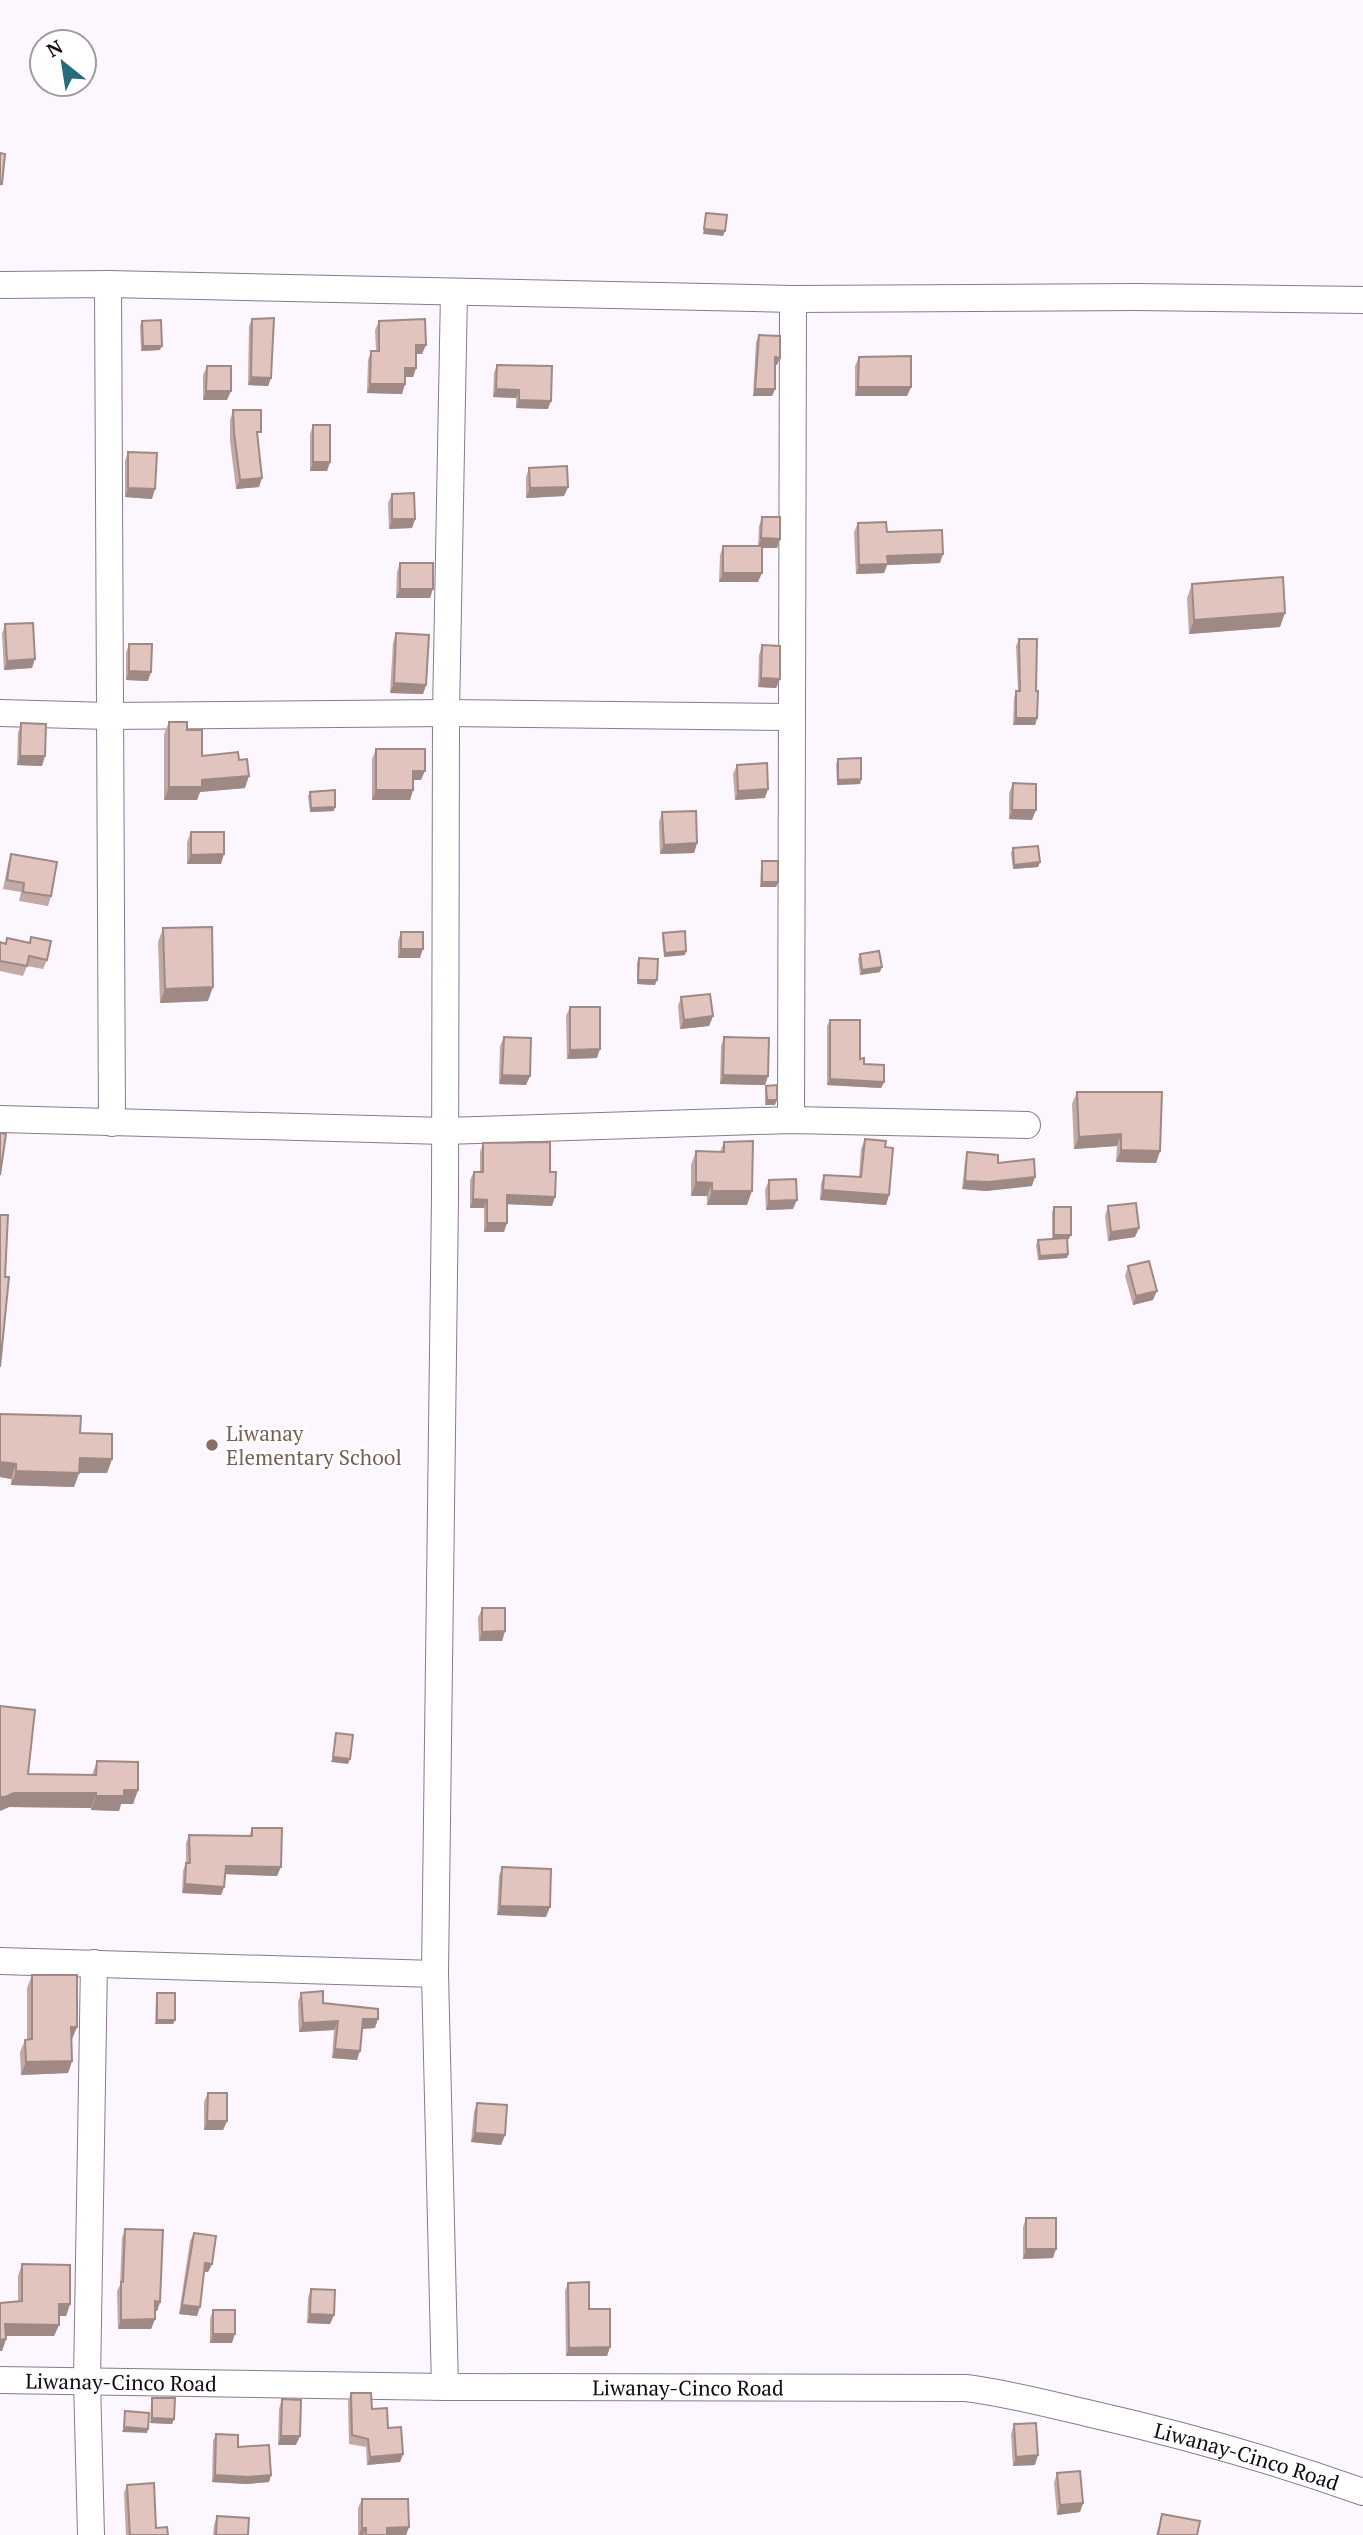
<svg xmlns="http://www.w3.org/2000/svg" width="1363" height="2535" viewBox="0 0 1363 2535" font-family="'PT Serif',serif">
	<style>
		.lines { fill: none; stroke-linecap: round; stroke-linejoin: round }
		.minor-casing { stroke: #887a8e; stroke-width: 28 }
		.minor { stroke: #fff; stroke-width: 26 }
		.wall { fill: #c2a9a3 }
		.shaded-wall { fill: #9e8984 }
		.building { fill: #e1c4bd; stroke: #9e8984; stroke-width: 2 }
		.education-dot { fill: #8d6e63; stroke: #fff; stroke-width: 2.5 }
		.labels { text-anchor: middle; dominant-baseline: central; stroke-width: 5; stroke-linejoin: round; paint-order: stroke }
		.education-label { font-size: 21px; fill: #785e54; stroke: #fff; text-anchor: start }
		.street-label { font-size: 21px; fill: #100a12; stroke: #fff }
	</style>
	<rect width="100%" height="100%" fill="#fcf6ff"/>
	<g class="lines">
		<defs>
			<g id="minor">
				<path d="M108,284L112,1123"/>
				<path d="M0,285L108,284L793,299L1136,297L1363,300"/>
				<path d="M0,713L109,716L446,713L792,717"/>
				<path d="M0,1119L444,1131L791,1120L1027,1125"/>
				<path d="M791,1120L793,299"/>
				<path d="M0,1961L435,1974"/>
				<path id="s1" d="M0,2380L445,2387L966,2388C1007,2393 1047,2404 1087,2413C1180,2434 1273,2460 1363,2492"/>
				<path d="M445,2387L435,1974L445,1198L446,713L454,292"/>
				<path d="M91,2535L87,2381L94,1963"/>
			</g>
		</defs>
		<use href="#minor" class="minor-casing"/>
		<use href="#minor" class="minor"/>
	</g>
	<path class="wall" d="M252,319L271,378L268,386L248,385L249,326Z
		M142,321L160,350L141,351L140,326Z
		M379,321L422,354H416V368L413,377H405V384L402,394L367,393L368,360L371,351H376L375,330Z
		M759,335L777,365H775V389L772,396H753L756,342Z
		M859,357L911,387L907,396H855V366Z
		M497,365L548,409L516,408V398L493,397L494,373Z
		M207,366L227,400H203V375Z
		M233,410L258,440L259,487L236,489L230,441V420Z
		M313,425L330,462L327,471H310V434Z
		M128,452L152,499L125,497V461Z
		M529,468L568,487L564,496L526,498V477Z
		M392,494L415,519L412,528L389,529L388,503Z
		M762,517L780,539L777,548H762L758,582H719L720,555L723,546H758L759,526Z
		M858,523L887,532L940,563L887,565L884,573L856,574L854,532Z
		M400,563L430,598H396L397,572Z
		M1192,584L1280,627L1189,634L1187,598Z
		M5,624L32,668L4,670L2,634Z
		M396,633L426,685L423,694L390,693L393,643Z
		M1019,639L1036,691L1037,718L1035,725H1013L1014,698L1016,691H1018L1016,646Z
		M129,644L148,681L126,680V653Z
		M762,645L780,679L776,688L758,687L759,655Z
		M169,722L187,730L202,756L239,760L245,788L200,792L197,800H164V734Z
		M21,723L42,766L17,765L18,733Z
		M376,749L421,780H413V790L410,800H372V759Z
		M838,759L861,779L860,784L837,785L836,764Z
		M737,765L765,798L735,800L733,774Z
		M1013,783L1032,820L1009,819V793Z
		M310,792L334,811L310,812L308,796Z
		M662,812L697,843L694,853L660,854L659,822Z
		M191,832L221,864H187V842Z
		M1013,848L1040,862L1038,867L1013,869L1011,853Z
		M11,854L51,896L48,906L19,901L21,892L3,889L8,864Z
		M762,861L778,882L776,887H760L761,865Z
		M163,928L208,1001L160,1003L158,942Z
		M401,932L420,958H398V941Z
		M663,933L685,955L664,957L662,938Z
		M31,937L47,960L43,969L27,966L23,976L0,971V942L5,943L7,938L29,943Z
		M860,954L880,972L860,975L858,959Z
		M639,958L655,985L637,984V963Z
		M681,997L713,1016L709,1026L680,1029L678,1006Z
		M570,1007L597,1058L567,1059L566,1016Z
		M830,1020L864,1064L884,1082L881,1088L827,1085V1026Z
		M504,1037L526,1085L499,1084L500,1046Z
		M724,1037L768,1076L765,1085L720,1084L721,1046Z
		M766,1086L775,1105H765V1090Z
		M1077,1092L1160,1151L1156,1163L1116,1162L1117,1146L1074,1149L1072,1104Z
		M865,1139L885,1147L889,1195L886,1205L820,1200L821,1184L824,1175L859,1177L861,1149Z
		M724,1142L747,1205H707V1196H691V1165L696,1151L720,1152Z
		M483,1143L550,1172L552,1206L507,1204L504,1232H484V1208H470V1180L474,1172H480V1152Z
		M967,1152L998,1163L1032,1186L986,1191L962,1189L965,1161Z
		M769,1180L793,1209L766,1210L765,1190Z
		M1108,1206L1135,1237L1108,1241L1105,1216Z
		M1054,1207L1069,1239H1067L1068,1254L1067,1258L1038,1260L1036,1245L1038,1240L1052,1239V1212Z
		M1128,1266L1153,1300L1133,1305L1125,1276Z
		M0,1414L80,1433L112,1459L107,1473H79L74,1487L11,1485V1479L0,1477Z
		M482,1608L505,1631L502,1641H479L478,1618Z
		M0,1706L28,1774L92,1775L97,1761L138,1790L133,1804H121L119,1811L91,1810V1808L9,1807L0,1811Z
		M252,1828L277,1876L225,1874L224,1887L221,1895L182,1893L183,1871L186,1863V1843L189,1835L249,1836Z
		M502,1867L546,1917L497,1915L499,1876Z
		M32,1975L77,2027L72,2039V2061L68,2073L21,2075L20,2052L25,2040H27V1988Z
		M157,1993L175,2020L173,2024H155L156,1997Z
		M301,1993L375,2028L362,2029L357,2060L332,2058L334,2030L299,2032L298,2002Z
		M208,2093L227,2121L223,2130H204V2102Z
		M477,2103L505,2135L501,2145L471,2142L474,2112Z
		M1026,2218L1053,2258L1023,2259V2227Z
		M125,2229L160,2302L157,2311H155V2319L151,2329H118L117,2291L120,2285L122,2238Z
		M194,2233L212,2264L208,2272H204L197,2316L179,2314L190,2241Z
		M22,2264L70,2304L66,2316H59V2325L54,2336H6V2339L2,2351H0V2303L18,2301V2276Z
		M568,2283L610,2347L607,2356H566L565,2291Z
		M311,2289L334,2315L330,2324L307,2323L308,2298Z
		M213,2310L232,2343H210V2319Z
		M351,2393L372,2409L388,2428L403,2454L400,2462L367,2465L366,2447L349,2444L348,2401Z
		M152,2398L174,2419L172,2424L150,2423L151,2402Z
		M282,2399L296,2445H278L279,2409Z
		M1014,2424L1035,2465L1013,2466L1011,2434Z
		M216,2434L238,2447L271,2475L269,2482L246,2484L212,2482L213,2441Z
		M1057,2473L1083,2503L1080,2512L1057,2515L1054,2483Z
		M127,2485L156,2528L168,2535H126L124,2493Z
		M362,2499L409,2527L406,2535H358V2508Z
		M1162,2514L1197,2535H1156Z
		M217,2516L248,2535H213L214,2525Z"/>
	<path class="shaded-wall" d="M704,229L725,231L723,236L703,234Z
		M416,345H426L422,354H413Z
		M143,346H162L160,350L141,351Z
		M775,357L780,358L777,365L772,364Z
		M405,368H416L413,377H402Z
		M251,377L271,378L268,386L248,385Z
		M370,384H405L402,394L367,393Z
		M858,387H911L907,396H855Z
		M496,389L519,390L516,398L493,397Z
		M755,389H775L772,396H753Z
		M206,391H231L227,400H203Z
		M519,400L551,401L548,409L516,408Z
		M313,462H330L327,471H310Z
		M262,478L259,487L236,489L240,480Z
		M568,487L564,496L526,498L530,488Z
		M128,488L155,489L152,499L125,497Z
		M392,519H415L412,528L389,529Z
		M761,538L780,539L777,548H758Z
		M943,554L940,563L887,565L884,573L856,574L859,565L887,556Z
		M723,573H762L758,582H719Z
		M400,589H433L430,598H396Z
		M1285,613L1280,627L1189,634L1194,620Z
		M35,659L32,668L4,670L7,661Z
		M129,671L151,672L148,681L126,680Z
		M761,678L780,679L776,688L758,687Z
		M394,683L426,685L423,694L390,693Z
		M1016,718H1037L1035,725H1013Z
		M20,756H45L42,766L17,765Z
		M413,771H425L421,780H410Z
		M249,776L245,788L200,792L197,800H164L169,787L202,780Z
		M861,779L860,784L837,785L838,780Z
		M768,789L765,798L735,800L738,791Z
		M376,790H413L410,800H372Z
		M335,807L334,811L310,812L311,808Z
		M1012,810H1036L1032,820L1009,819Z
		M697,843L694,853L660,854L664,845Z
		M224,854L221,864H187L191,855Z
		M1040,862L1038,867L1013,869L1014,865Z
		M762,882H778L776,887H760Z
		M401,949H423L420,958H398Z
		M686,951L685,955L664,957L665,953Z
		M882,967L880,972L860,975L862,970Z
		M638,980H657L655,985L637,984Z
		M213,987L208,1001L160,1003L165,989Z
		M713,1016L709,1026L680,1029L684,1020Z
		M600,1049L597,1058L567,1059L570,1050Z
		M502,1075L530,1076L526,1085L499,1084Z
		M723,1075L768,1076L765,1085L720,1084Z
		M830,1079L884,1082L881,1088L827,1085Z
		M767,1100H777L775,1105H765Z
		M1121,1134L1117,1146L1074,1149L1079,1137Z
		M1121,1150L1160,1151L1156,1163L1116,1162Z
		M1035,1177L1032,1186L986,1191L962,1189L965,1181Z
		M696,1182L712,1183L707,1196H691Z
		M823,1190L889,1195L886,1205L820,1200Z
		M712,1191H752L747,1205H707Z
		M507,1195L555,1197L552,1206L504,1204Z
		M473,1199L487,1200L484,1208H470Z
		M797,1200L793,1209L766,1210L769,1201Z
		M487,1223H507L504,1232H484Z
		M1139,1228L1135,1237L1108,1241L1111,1232Z
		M1054,1235H1071L1069,1239L1052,1240Z
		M1068,1254L1067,1258L1038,1260L1040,1256Z
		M1157,1291L1153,1300L1133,1305L1136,1296Z
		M80,1458L112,1459L107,1473H79L74,1487L11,1485L16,1471Z
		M0,1462L16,1464L11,1479L0,1477Z
		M505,1631L502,1641H479L482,1632Z
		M333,1757L350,1759L348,1764L331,1762Z
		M124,1790H138L133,1804H121L119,1811L91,1810L96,1796Z
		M14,1793H96L91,1808L9,1807L0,1811V1797Z
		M226,1866L281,1867L277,1876L223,1874Z
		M185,1884L224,1887L221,1895L182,1893Z
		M500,1906L550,1907L546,1917L497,1915Z
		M363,2019H378L375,2028L360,2029Z
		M157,2020H175L173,2024H155Z
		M338,2021L334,2030L299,2032L303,2023Z
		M71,2027H77L72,2039Z
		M335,2049L360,2051L357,2060L332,2058Z
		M72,2061L68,2073L21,2075L26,2062Z
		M207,2121H227L223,2130H204Z
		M475,2133L505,2135L501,2145L471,2142Z
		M1026,2249H1056L1053,2258L1023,2259Z
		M205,2263L212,2264L208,2272H202Z
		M155,2301L160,2302L157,2311H151Z
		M59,2304H70L66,2316H55Z
		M182,2305L200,2307L197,2316L179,2314Z
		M310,2314L334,2315L330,2324L307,2323Z
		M155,2319L151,2329H118L121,2320Z
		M5,2324L59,2325L54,2336H0Z
		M213,2334H235L232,2343H210Z
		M6,2339L2,2351H0V2340Z
		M610,2347L607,2356H566L569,2348Z
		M152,2418L174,2419L172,2424L150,2423Z
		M124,2427L148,2429L147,2433L122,2432Z
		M281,2436H300L296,2445H278Z
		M403,2454L400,2462L367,2465L370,2457Z
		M1038,2455L1035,2465L1013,2466L1016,2457Z
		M215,2475H271L269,2482L246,2484L212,2482Z
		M1083,2503L1080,2512L1057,2515L1060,2505Z
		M409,2527L406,2535H384L387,2528Z
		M362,2528H366L363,2535H359Z"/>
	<path class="building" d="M0,153L5,154L2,184H0Z
		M706,213L727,215L725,231L704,229Z
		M274,318L271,378L251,377L252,319Z
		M425,319L426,345H416V368H405V384H370L371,351H379V321Z
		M161,320L162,346H143L142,321Z
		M759,335L780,336V358L775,357V389H755Z
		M911,356V387H858L859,357Z
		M497,365L552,366L551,401L519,400V390L496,389Z
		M207,366H231V391H206Z
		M233,410H261V432H257L262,478L240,480L234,432Z
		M313,425H330V462H313Z
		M128,452L157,453L155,489L128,488Z
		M567,466L568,487L530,488L529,468Z
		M414,493L415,519H392V494Z
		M762,517H780V539L761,538Z
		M886,522L887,532L942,530L943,554L887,556L888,564L859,565L858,523Z
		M723,546H762V573H723Z
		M400,563H433V589H400Z
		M1283,577L1285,613L1194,620L1192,584Z
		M33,623L35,659L7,661L5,624Z
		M396,633L429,635L426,685L394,683Z
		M1019,639H1037L1036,691H1038L1037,718H1016V691H1020Z
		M129,644H152L151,672L129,671Z
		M762,645L780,646V679L761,678Z
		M169,722H187V730H202V756L238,752L239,760L247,759L249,776L202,780V787H169Z
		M21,723L46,724L45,756H20Z
		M376,749H425V771H413V790H376Z
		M861,758V779L838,780V759Z
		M767,763L768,789L738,791L737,765Z
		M1013,783L1036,784V810H1012Z
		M335,790V807L311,808L310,792Z
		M696,811L697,843L664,845L662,812Z
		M191,832H224V854L191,855Z
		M1038,846L1040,862L1014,865L1013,848Z
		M11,854L57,862L51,896L23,892L24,883L7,880Z
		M762,861H778V882H762Z
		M212,927L213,987L165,989L163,928Z
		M685,931L686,951L665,953L663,933Z
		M401,932H423V949H401Z
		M31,937L51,941L47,960L29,956L27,966L0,961V942L6,944L7,938L30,943Z
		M879,951L882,967L862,970L860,954Z
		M639,958L658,959L657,980H638Z
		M710,994L713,1016L684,1020L681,997Z
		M570,1007H600V1049L570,1050Z
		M830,1020H860V1059L864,1058V1064L884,1065V1082L830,1079Z
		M504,1037L531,1038L530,1076L502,1075Z
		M724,1037L769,1038L768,1076L723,1075Z
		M777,1085V1100H767L766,1086Z
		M1077,1092H1162L1160,1151L1121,1150V1134L1079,1137Z
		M0,1133L6,1134L0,1175Z
		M865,1139L886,1141L885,1147L893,1148L889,1195L823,1190L824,1175L861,1177Z
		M753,1141L752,1191H712V1183L696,1182V1151L724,1152V1142Z
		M550,1142V1172H556L555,1197L507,1195V1223H487V1200L473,1199L474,1172H483V1143Z
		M967,1152L998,1155V1163L1034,1159L1035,1177L989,1182L965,1181Z
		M796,1179L797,1200L769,1201V1180Z
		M1136,1203L1139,1228L1111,1232L1108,1206Z
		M1054,1207H1071V1235H1054Z
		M0,1215H8L5,1277H9L0,1367Z
		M1067,1238L1068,1254L1040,1256L1038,1240Z
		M1149,1261L1157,1291L1136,1296L1128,1266Z
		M0,1414L81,1416L80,1433L112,1434V1459L80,1458L79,1473L16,1471V1464L0,1462Z
		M482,1608H505V1631L482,1632Z
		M0,1706L35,1710L28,1774L96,1775L97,1761L138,1762V1790H124V1796H96V1793H14L5,1797H0Z
		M336,1733L353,1735L350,1759L333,1757Z
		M252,1828H282L281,1867L226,1866L224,1887L185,1884L186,1863H190L189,1835L252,1836Z
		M502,1867L551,1869L550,1907L500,1906Z
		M32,1975H77V2027H71L72,2061L26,2062L25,2040L32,2039Z
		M323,1991V2003L378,2009V2019H363L360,2051L335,2049L338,2021L303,2023L301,1993Z
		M157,1993H175V2020H157Z
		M208,2093H227V2121H207Z
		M477,2103L507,2105L505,2135L475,2133Z
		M1026,2218H1056V2249H1026Z
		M125,2229L163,2230L160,2302L155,2301V2319L121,2320V2282H123Z
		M194,2233L216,2236L212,2264L205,2263L200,2307L182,2305Z
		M22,2264L70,2265V2304H59V2325L5,2324L6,2339L0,2340V2303L22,2301Z
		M589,2282V2309H610V2347L569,2348L568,2283Z
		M311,2289L335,2290L334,2315L310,2314Z
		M213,2310H235V2334H213Z
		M351,2393H371L372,2409L387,2408L388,2428L401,2427L403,2454L370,2457L368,2439L352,2435Z
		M152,2398H175L174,2419L152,2418Z
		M282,2399L301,2400L300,2436H281Z
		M125,2411L149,2413L148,2429L124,2427Z
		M1036,2423L1038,2455L1016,2457L1014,2424Z
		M216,2434L238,2435V2447L269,2445L271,2475L248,2477L215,2475Z
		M1080,2471L1083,2503L1060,2505L1057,2473Z
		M154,2483L156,2528L167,2527L168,2535H130L127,2485Z
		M362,2499H408L409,2527L387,2528V2535H366V2528H362Z
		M1162,2514L1200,2521L1197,2535H1158Z
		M217,2516L249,2518L248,2535H216Z"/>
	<circle class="education-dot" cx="212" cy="1445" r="7"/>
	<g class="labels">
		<g class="education-label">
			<text x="226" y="1433">Liwanay<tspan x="226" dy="24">Elementary School</tspan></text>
		</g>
		<g class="street-label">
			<text stroke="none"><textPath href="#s1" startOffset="121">Liwanay-Cinco Road</textPath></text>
			<text stroke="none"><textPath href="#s1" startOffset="688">Liwanay-Cinco Road</textPath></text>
			<text stroke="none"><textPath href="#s1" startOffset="1255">Liwanay-Cinco Road</textPath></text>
		</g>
	</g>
	<g transform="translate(63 63) rotate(330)"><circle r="33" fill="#ffffff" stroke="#9f9da0" stroke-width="2"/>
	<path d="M0-5L12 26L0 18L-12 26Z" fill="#266b7b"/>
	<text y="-10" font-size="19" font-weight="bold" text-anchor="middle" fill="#100a12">N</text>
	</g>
</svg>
